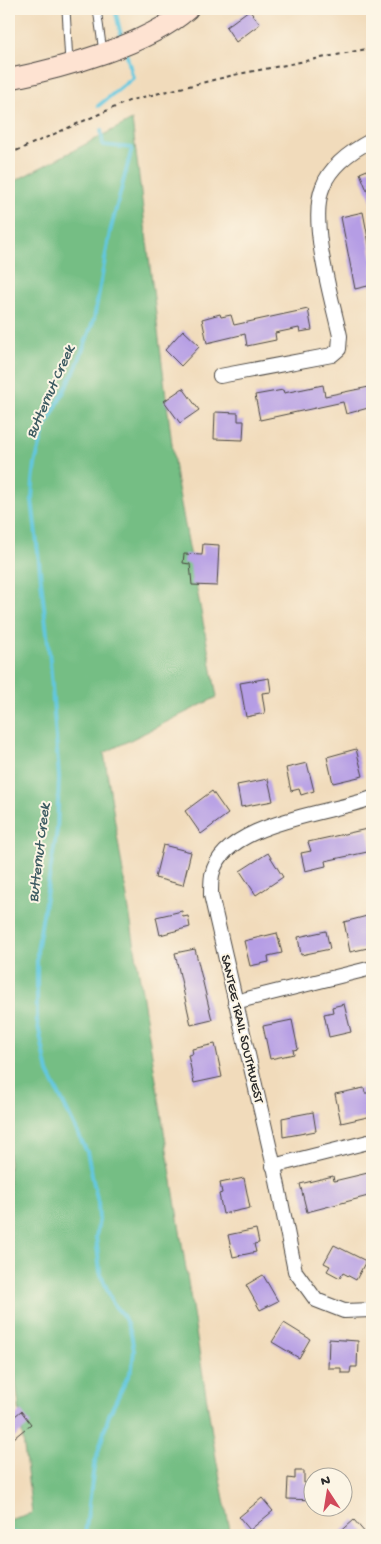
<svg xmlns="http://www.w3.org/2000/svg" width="381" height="1544" viewBox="0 0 381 1544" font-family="'Gochi Hand',sans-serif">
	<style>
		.forest { fill: #74be84; stroke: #507458 }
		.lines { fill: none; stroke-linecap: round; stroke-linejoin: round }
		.stream { stroke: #62c7df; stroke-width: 4 }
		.building { fill: #b59de5 }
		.lane-casing { stroke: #494541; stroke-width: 9 }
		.street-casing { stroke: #494541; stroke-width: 16 }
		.secondary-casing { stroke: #494541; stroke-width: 22 }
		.path { stroke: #494541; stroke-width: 2; stroke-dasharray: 4 4; stroke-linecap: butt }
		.lane { stroke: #fff; stroke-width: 7 }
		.street { stroke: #fff; stroke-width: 14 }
		.secondary { stroke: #fee3d2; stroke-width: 20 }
		.labels { text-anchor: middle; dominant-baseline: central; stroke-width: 4; stroke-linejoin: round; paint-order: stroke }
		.street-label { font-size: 14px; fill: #2b2b2b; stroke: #fcf5e5 }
		.water-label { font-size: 15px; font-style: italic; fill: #3c5a61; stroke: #fcf5e5 }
	</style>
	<rect width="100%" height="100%" fill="#fcf5e5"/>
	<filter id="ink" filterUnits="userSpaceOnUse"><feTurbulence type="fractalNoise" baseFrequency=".02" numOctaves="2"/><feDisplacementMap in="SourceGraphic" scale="10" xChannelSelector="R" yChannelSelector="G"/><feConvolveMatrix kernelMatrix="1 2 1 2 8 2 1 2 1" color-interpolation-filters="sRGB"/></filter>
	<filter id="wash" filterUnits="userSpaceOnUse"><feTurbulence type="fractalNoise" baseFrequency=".0096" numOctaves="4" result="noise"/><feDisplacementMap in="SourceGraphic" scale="20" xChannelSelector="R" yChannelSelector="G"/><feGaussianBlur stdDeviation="1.12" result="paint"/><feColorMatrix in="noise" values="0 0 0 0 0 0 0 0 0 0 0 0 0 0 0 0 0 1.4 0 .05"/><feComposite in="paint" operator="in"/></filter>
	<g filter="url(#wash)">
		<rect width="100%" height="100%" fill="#f1dbbb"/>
		<path class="forest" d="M132,120L176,477L217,697L104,753L216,1458L231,1535H9V1520L32,1513L9,1325V184Z"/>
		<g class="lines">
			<path class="stream" d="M115,9L121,35
				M98,106L133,78L126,52
				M9,1532L22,1535
				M85,1535L94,1466L109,1415L132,1368L134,1351L131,1333L124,1317L113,1304L100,1272L96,1237L99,1220L98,1203L87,1152L48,1072L37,1021V951L57,830L59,777L50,661L32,499L33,482L35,464L44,430L76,368L94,319L110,232L132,148L103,145L101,130"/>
		</g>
		<g id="blocks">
			<path class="building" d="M249,10L260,24L236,42L226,27Z
				M372,168V203L360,173Z
				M363,212L372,259V285L355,289L341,217Z
				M308,309L312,330L300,332L299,328L275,333L276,340L247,346L245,334L207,343L202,319L220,314L221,317L231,315L234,325Z
				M183,330L200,346L181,366L165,350Z
				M323,385L325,396L369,387L372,407L346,414L343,402L260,420L255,395L283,390L284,393Z
				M183,388L199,410L180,423L164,401Z
				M215,412L238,413V421H244L243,440L214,439Z
				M203,544L219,545L217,586L192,585L190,564L183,563L184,554L202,555Z
				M269,678L271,692L262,693L265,713L246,717L240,683Z
				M356,749L363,776L333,783L327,757Z
				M307,763L314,791L301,795L299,789L291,791L286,768Z
				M268,779L273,801L241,807L237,785Z
				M212,791L228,814L201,834L185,811Z
				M367,829L372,851L325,861L326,866L305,871L301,853L311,851L308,842Z
				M163,845L191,852L183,885L155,878Z
				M268,853L283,877L256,895L240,871Z
				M182,911L183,917L188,916L190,927L160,935L156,917Z
				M367,916L368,922L372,921V947L350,952L344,922Z
				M326,931L330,949L301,955L298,937Z
				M277,933L282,953L268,956L269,962L250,966L244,941Z
				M195,949L212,1020L191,1025L175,953Z
				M344,1004L351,1032L329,1037L324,1014L333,1012L332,1007Z
				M292,1020L298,1049L293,1050L294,1054L270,1059L263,1026Z
				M215,1044L222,1077L194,1083L188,1055L193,1054L192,1049Z
				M364,1088L365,1093H369L372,1116L341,1123L335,1094Z
				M313,1112L316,1131L283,1137L282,1118Z
				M372,1172V1195L307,1212L300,1184L333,1176L334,1181Z
				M244,1178L250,1208L223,1214L219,1194L222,1193L220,1183Z
				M256,1229L259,1243L254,1244L256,1252L233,1257L228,1235Z
				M334,1245L366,1261L356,1280L343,1273L340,1278L327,1271L330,1266L324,1263Z
				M263,1275L278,1301L260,1310L246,1285Z
				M284,1323L310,1339L299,1358L272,1342Z
				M329,1339L358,1341L357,1367H351L350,1373H341V1368H328Z
				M21,1411L31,1424L9,1442V1421Z
				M295,1471H304V1483H314V1500L287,1499L288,1478L295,1479Z
				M262,1498L273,1511L250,1530L239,1517Z
				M354,1520L367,1535H337Z"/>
		</g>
	</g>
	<g filter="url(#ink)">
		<use href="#blocks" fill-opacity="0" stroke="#494541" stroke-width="1"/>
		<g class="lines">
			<defs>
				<path id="lane" d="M66,9L69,63
					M97,9L103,52"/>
				<path id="street" d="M220,376L332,355L339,349L340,336C332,299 308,221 323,186C331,165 353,150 372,140
					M372,798C330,814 223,822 212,875C211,881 211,889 211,895L275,1171L295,1271L316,1300L344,1311L372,1310
					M235,1002L372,968
					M273,1166L372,1141"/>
				<path id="secondary" d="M9,79C62,68 148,45 188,9"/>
			</defs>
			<use href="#lane" class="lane-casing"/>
			<use href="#street" class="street-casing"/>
			<use href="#secondary" class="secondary-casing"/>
			<path class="path" d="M9,154L131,100L234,75L372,48"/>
			<use href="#lane" class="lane"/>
			<use href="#street" class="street"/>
			<use href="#secondary" class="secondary"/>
		</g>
	</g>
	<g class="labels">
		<g class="street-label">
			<text transform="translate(241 1029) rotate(77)">SANTEE TRAIL SOUTHWEST</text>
		</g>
		<g class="water-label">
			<text transform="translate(51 392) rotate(-66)">Butternut Creek</text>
			<text transform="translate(40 853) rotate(-83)">Butternut Creek</text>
		</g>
	</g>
	<rect width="381" height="1544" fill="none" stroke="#fcf5e5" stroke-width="30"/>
	<g transform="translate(328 1492) rotate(348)"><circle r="24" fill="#fcf5e5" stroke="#a8a49b"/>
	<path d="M0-4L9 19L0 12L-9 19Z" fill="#d1495b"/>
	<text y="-8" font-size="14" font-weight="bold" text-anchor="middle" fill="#2b2b2b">N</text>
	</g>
</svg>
